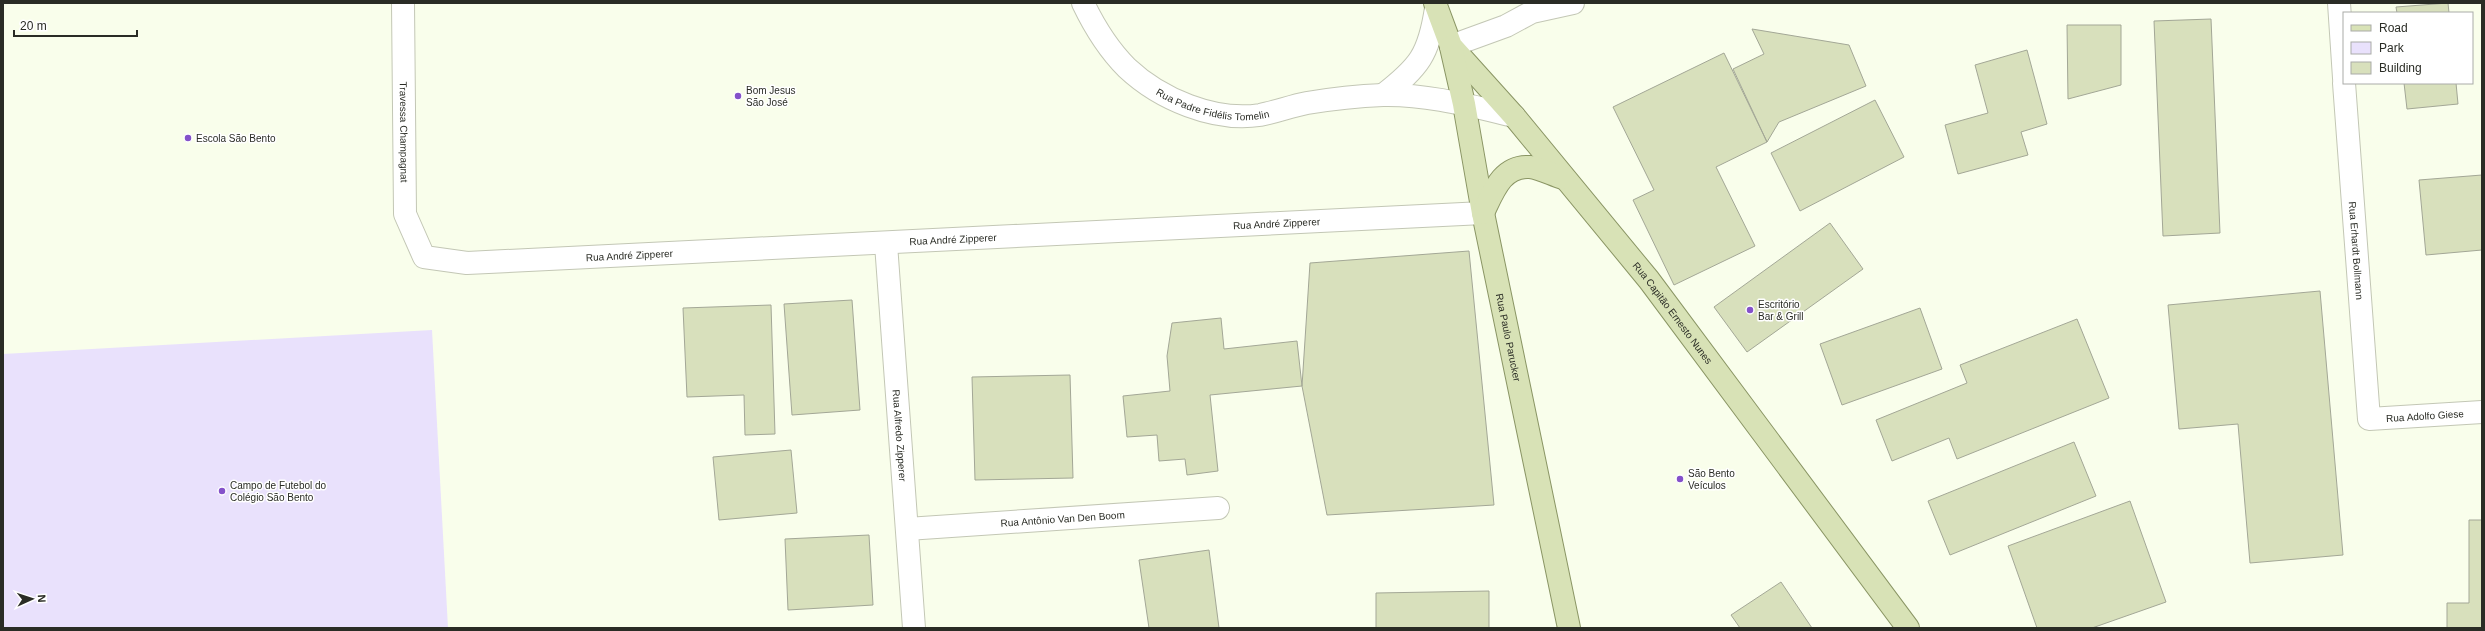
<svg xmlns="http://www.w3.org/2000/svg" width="2485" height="631" viewBox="0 0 2485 631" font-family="Arial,sans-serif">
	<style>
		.green { fill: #e9e1fc }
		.building { fill: #d8e0bc; stroke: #a3a796 }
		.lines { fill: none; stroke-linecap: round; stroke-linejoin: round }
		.minor-casing { stroke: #c3c7b5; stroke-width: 24 }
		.major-casing { stroke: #8a9564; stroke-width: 24 }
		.minor { stroke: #fff; stroke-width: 22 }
		.major { stroke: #d8e2b6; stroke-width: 22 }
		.poi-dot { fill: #8451ca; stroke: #fff; stroke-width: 1.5 }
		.labels { text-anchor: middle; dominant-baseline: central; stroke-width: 3; stroke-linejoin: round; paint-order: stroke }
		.poi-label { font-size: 10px; fill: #2a2c25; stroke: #fff; text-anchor: start }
		.street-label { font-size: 10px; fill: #2a2c25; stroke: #fff }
	</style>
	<rect width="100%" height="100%" fill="#f9feeb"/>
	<path class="green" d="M432,330L448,628H3V354Z"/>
	<path class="building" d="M2448,3L2449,13H2397L2396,7Z
		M2211,19L2220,233L2163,236L2154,21Z
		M2067,25H2121V85L2068,99Z
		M1752,29L1849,45L1866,86L1779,122L1767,142L1733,69L1764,54Z
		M2027,50L2047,124L2021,132L2028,155L1958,174L1945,125L1988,113L1975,65Z
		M1724,53L1767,142L1716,167L1755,246L1674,285L1633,200L1654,190L1613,107Z
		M2404,83H2456L2458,104L2407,109Z
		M1875,100L1904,157L1800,211L1771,153Z
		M2482,175V250L2426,255L2419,180Z
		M1830,223L1863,269L1747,352L1714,307Z
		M1469,251L1494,505L1327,515L1302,386L1310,263Z
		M2320,291L2343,555L2250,563L2238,424L2179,429L2168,305Z
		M852,300L860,410L792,415L784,304Z
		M771,305L775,434L745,435L744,395L687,397L683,308Z
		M1920,308L1942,369L1842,405L1820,344Z
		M1221,318L1224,349L1297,341L1302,386L1210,395L1218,471L1187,475L1185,459L1159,461L1157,435L1127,437L1123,396L1170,391L1167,356L1172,323Z
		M2077,319L2109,398L1957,459L1949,438L1892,461L1876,420L1967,383L1960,365Z
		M1070,375L1073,478L975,480L972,377Z
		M2074,442L2096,496L1950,555L1928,501Z
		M791,450L797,513L719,520L713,457Z
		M2130,501L2166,602L2092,628H2037L2008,546Z
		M2469,520H2482V628H2447V603H2469Z
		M869,535L873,605L788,610L785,539Z
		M1209,550L1219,628H1149L1139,560Z
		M1781,582L1812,628H1740L1731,615Z
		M1489,591V628H1376V593Z"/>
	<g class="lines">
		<defs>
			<g id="minor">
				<path id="s1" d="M403,3L405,214L424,257L467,263L1483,213"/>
				<path id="s2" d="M1083,3C1094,26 1108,49 1127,68C1160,99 1214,122 1260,115C1276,112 1291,106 1307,103C1331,99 1358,96 1383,95C1427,94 1471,106 1514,116"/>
				<path d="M2339,3L2344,78"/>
				<path d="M1451,46L1506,26L1532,12L1573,3"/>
				<path id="s3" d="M2344,83L2369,419L2482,412"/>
				<path d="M1383,95C1419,67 1429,55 1436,8"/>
				<path id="s4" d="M886,244L914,628"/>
				<path id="s5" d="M907,529L1218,508"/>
			</g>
			<g id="major">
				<path id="s6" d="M1435,3L1451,46L1514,116L1649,280L1908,628"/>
				<path id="s7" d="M1451,47L1464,104L1483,213L1569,628"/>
				<path d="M1483,213C1493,192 1502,165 1530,167C1540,168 1553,175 1563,178"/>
			</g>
		</defs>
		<use href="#minor" class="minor-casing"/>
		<use href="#major" class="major-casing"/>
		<use href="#minor" class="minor"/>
		<use href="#major" class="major"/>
	</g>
	<g class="poi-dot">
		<circle cx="738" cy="96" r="4"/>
		<circle cx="188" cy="138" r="4"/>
		<circle cx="1750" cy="310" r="4"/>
		<circle cx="1680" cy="479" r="4"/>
		<circle cx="222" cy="491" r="4"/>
	</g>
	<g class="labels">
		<g class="poi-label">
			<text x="746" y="90">Bom Jesus<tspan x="746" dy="12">São José</tspan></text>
			<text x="196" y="138">Escola São Bento</text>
			<text x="1758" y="304">Escritório<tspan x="1758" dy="12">Bar &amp; Grill</tspan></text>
			<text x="1688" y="473">São Bento<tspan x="1688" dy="12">Veículos</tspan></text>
			<text x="230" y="485">Campo de Futebol do<tspan x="230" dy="12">Colégio São Bento</tspan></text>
		</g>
		<g class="street-label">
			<text stroke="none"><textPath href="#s2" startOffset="175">Rua Padre Fidélis Tomelin</textPath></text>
			<text stroke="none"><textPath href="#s1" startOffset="129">Travessa Champagnat</textPath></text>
			<text stroke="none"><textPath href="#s1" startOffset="1112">Rua André Zipperer</textPath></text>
			<text stroke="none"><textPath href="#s1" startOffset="788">Rua André Zipperer</textPath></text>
			<text stroke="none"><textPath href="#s3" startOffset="168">Rua Erhardt Bollmann</textPath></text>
			<text stroke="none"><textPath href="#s1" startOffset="464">Rua André Zipperer</textPath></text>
			<text stroke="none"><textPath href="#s6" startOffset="393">Rua Capitão Ernesto Nunes</textPath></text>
			<text stroke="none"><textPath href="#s7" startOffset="296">Rua Paulo Parucker</textPath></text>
			<text stroke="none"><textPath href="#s3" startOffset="393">Rua Adolfo Giese</textPath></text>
			<text stroke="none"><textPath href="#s4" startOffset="192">Rua Alfredo Zipperer</textPath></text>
			<text stroke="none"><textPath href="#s5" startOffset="156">Rua Antônio Van Den Boom</textPath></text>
		</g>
	</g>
	<rect width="2485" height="631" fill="none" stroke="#2a2c25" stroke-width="8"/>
	<rect x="2343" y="12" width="130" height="72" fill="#ffffff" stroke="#aaaba8"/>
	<rect x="2351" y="25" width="20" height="6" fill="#d8e2b6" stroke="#aaaba8"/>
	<text x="2379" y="32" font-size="12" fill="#2a2c25">Road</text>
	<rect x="2351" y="42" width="20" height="12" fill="#e9e1fc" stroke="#aaaba8"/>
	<text x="2379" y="52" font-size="12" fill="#2a2c25">Park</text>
	<rect x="2351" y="62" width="20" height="12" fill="#d8e0bc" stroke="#aaaba8"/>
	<text x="2379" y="72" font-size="12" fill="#2a2c25">Building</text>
	<g transform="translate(32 599) rotate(87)" stroke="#ffffff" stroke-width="3" paint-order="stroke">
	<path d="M0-3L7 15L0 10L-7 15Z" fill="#2a2c25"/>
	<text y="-6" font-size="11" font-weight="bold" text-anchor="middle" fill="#2a2c25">N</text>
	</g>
	<path d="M14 30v6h123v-6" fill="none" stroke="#2a2c25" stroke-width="2"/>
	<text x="20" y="30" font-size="12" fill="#2a2c25" stroke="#ffffff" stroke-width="3" paint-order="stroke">20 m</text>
</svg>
